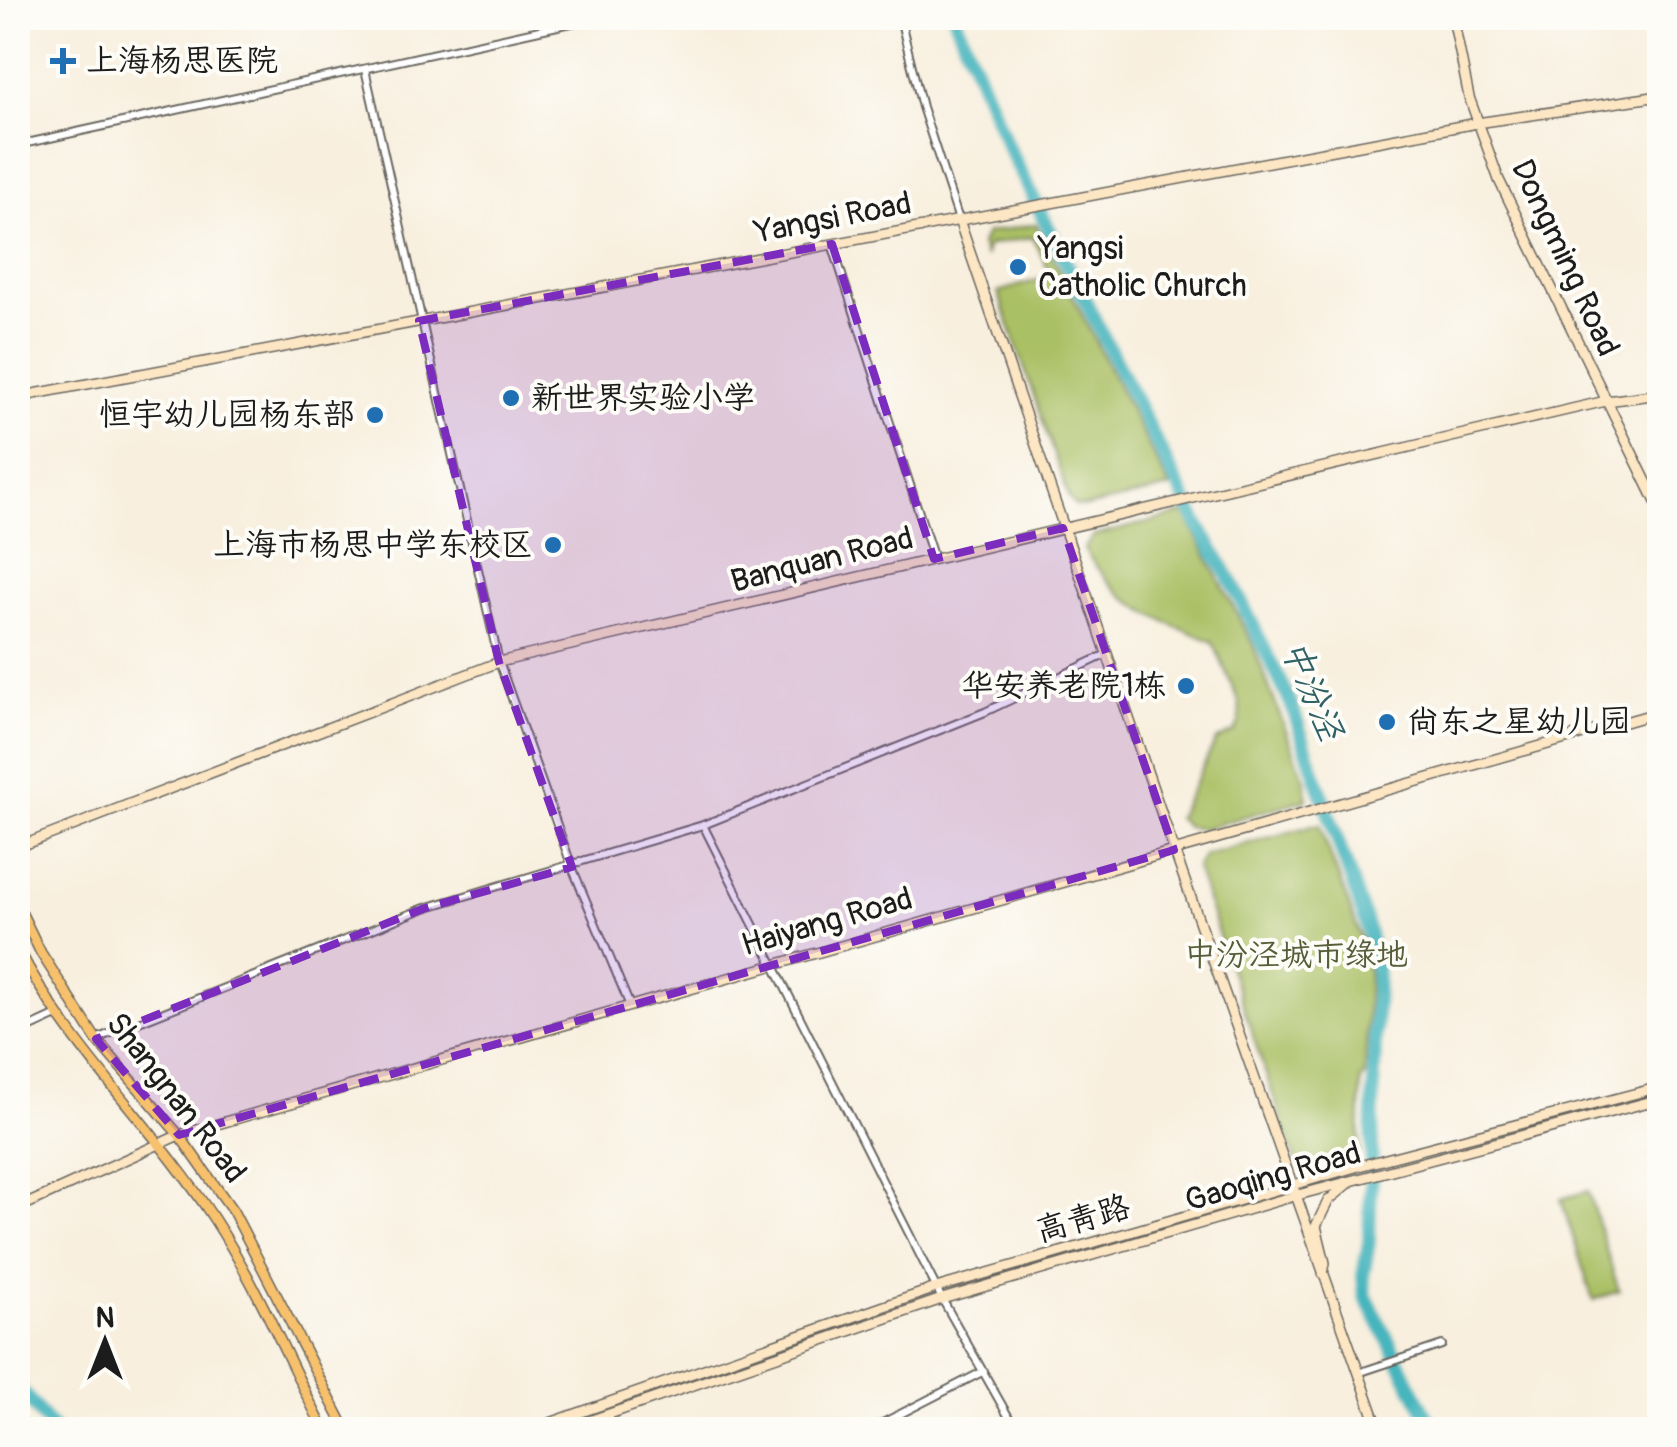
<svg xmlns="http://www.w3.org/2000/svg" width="1677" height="1447" viewBox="0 0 1677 1447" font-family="Pangolin,'LXGW WenKai TC',sans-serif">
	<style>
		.green { fill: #aac065; stroke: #636e40; stroke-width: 2.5 }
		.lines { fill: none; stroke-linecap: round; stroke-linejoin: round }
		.river { stroke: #46b5be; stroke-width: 14 }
		.street-casing { stroke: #696660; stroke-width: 10 }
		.secondary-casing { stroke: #696660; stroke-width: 12 }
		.primary-casing { stroke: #696660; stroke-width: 12 }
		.street { stroke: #fff; stroke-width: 6 }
		.secondary { stroke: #fce6c4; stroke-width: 9 }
		.primary { stroke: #f7c06c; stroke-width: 9 }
		.marked { fill: #7b2cbf; fill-opacity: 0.2; stroke: #7b2cbf; stroke-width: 8; stroke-dasharray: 20 12; stroke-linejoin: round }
		.poi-dot { fill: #1f6fb2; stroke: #fdfcf7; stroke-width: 4 }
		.labels { text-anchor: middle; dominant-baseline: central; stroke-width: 8; stroke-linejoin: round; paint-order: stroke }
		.poi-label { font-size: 32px; fill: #1c1c1c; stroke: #fdfcf7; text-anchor: start }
		.street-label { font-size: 32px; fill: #1c1c1c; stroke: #fdfcf7 }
		.park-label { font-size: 32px; fill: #555e39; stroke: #fdfcf7 }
		.water-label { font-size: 35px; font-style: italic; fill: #2f6165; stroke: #fdfcf7 }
	</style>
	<rect width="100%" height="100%" fill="#fdfcf7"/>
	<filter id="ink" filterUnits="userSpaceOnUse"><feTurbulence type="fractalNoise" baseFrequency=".01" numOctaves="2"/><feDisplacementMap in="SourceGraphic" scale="20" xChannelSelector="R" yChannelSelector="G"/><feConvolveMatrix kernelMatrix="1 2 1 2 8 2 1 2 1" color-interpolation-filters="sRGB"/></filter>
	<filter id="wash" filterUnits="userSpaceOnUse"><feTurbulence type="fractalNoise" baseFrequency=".0048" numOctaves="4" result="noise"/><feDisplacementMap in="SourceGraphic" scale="40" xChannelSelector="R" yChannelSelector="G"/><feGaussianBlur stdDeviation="2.25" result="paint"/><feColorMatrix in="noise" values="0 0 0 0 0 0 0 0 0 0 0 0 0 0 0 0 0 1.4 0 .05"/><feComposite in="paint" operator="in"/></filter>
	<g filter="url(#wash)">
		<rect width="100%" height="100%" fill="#f8efde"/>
		<path class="green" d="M1036,224L1170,488L1086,507L1075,506L1069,498L998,292L1051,276L1033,237L990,245L986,249L985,257L981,244L986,233Z
			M1185,513L1253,645L1305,780L1307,799L1202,829L1187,827L1177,818L1216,741L1235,731L1240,721L1239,702L1213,642C1151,614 1123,610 1084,549L1093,536Z
			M1319,824L1366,952L1369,973L1365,1077L1361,1078L1359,1153L1306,1166L1295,1160L1196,868L1204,855Z
			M1588,1191L1619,1291L1593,1300L1561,1199Z"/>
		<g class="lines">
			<path class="river" d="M955,18L1006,143L1196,521L1232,582L1291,704L1366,923L1374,952L1377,977L1369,1242L1363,1276L1365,1295L1434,1430
				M18,1386L53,1430"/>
		</g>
	</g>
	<g filter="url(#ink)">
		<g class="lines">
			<defs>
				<path id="street" d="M900,18L922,107L959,220
					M365,69L499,662L572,867L630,1006
					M18,145L594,18
					M832,244L934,559
					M703,825L942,1299L1016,1430
					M18,1033L55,1016
					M96,1039L425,908L703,825L985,712L1107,654
					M1358,1373L1442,1345
					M869,1430L984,1371"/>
				<path id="secondary" d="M1453,18L1469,97L1499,180L1660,510
					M959,220L1174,850L1379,1430
					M18,397L1477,123L1660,96
					M18,847L499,662L1460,435L1606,401L1660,394
					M18,1208L179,1135L1660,712
					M1323,1274L1325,1263L1316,1226L1328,1201L1349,1183
					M530,1430L936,1288L1359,1166L1660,1087
					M563,1430L942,1299L1294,1196L1660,1099"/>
				<path id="primary" d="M18,906L41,953L96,1039L179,1135L233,1211L346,1430
					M18,948C69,1049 153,1125 214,1219C257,1285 288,1360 324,1430"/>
			</defs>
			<use href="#street" class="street-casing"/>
			<use href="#secondary" class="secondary-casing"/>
			<use href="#primary" class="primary-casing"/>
			<use href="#street" class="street"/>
			<use href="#secondary" class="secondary"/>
			<use href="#primary" class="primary"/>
		</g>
	</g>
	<path class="marked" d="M832,244L934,559L1063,528L1174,850L179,1135L96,1039L425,908L572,867L499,662L419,321Z"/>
	<g class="poi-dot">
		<path d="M58 46h10v10h10v10h-10v10h-10v-10h-10v-10h10z"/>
		<circle cx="1018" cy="267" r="10"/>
		<circle cx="511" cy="398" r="10"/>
		<circle cx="375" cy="415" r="10"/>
		<circle cx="553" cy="545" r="10"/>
		<circle cx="1186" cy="686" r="10"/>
		<circle cx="1387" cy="722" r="10"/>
	</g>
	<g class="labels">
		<g class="poi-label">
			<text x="86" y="61">上海杨思医院</text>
			<text x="1038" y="249">Yangsi<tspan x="1038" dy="37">Catholic Church</tspan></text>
			<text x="531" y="398">新世界实验小学</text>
			<text x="355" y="415" text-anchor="end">恒宇幼儿园杨东部</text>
			<text x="533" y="545" text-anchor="end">上海市杨思中学东校区</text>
			<text x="1166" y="686" text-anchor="end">华安养老院1栋</text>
			<text x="1407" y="722">尚东之星幼儿园</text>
		</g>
		<g class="street-label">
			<text transform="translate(833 218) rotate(-11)">Yangsi Road</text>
			<text transform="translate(1565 258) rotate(65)">Dongming Road</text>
			<text transform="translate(822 560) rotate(-14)">Banquan Road</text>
			<text transform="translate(827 922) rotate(-16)">Haiyang Road</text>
			<text transform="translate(176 1098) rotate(52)">Shangnan Road</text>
			<text transform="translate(1273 1177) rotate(-16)">Gaoqing Road</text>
			<text transform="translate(1083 1219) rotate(-16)">高青路</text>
		</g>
		<g class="park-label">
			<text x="1296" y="955">中汾泾城市绿地</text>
		</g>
		<g class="water-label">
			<text transform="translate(1312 690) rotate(67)">中汾泾</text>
		</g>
	</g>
	<rect width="1677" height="1447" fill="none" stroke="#fdfcf7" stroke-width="60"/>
	<g transform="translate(105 1342)" stroke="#fdfcf7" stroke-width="8" paint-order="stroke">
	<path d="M0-8L18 38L0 25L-18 38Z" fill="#1c1c1c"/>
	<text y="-15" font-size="28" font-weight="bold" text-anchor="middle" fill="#1c1c1c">N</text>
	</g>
</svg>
